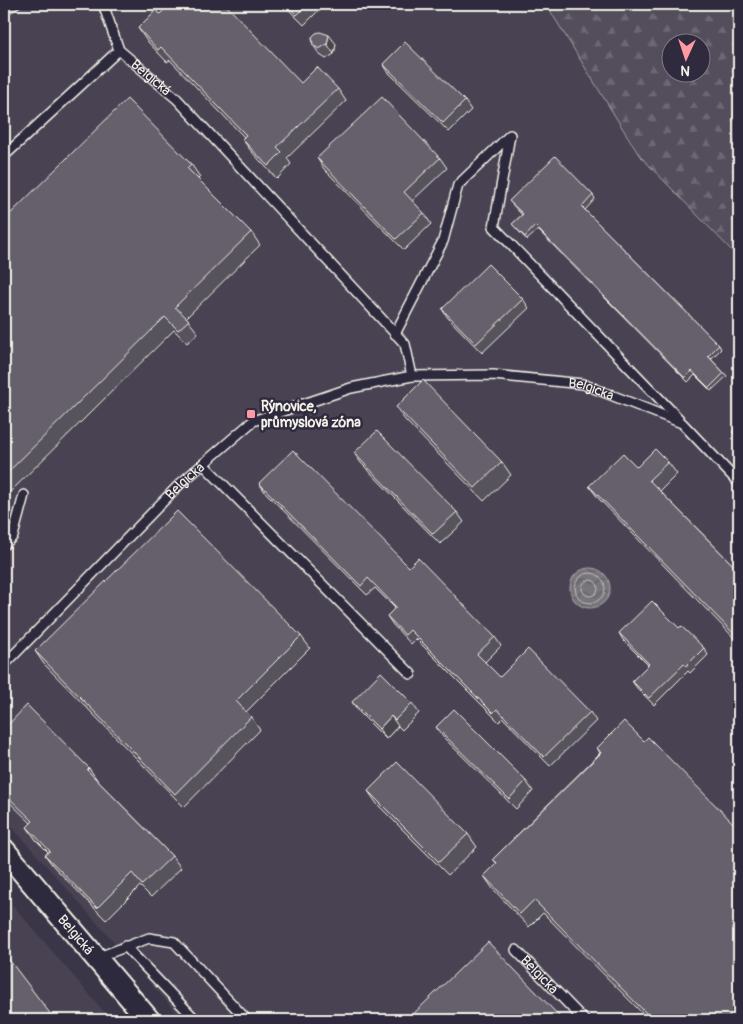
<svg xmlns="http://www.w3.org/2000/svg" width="743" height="1024" viewBox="0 0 743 1024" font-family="Pangolin,sans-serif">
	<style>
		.built { fill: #484352 }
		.forest { fill: url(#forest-firs); stroke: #a4a0a2; fill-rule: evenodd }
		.water { fill: url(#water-waves); stroke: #aaa6a7 }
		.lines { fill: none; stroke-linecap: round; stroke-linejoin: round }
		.shore { stroke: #c2bfbc; stroke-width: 1 }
		.service-casing { stroke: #f4f1e8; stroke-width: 12 }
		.tertiary-casing { stroke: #f4f1e8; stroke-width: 25 }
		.service { stroke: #2f2a3d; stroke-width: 9 }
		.tertiary { stroke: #2f2a3d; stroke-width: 21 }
		.wall { fill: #57535d; stroke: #f4f1e8 }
		.shaded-wall { fill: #47444c; stroke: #f4f1e8 }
		.building { fill: #65616c; stroke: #f4f1e8 }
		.poi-dot { fill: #ff9aa2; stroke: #2f2a3d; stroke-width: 2 }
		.labels { text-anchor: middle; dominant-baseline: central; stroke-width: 5; stroke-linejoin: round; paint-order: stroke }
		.street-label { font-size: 14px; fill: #f4f1e8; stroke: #2f2a3d }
		.poi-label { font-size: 14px; font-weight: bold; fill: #f4f1e8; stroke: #2f2a3d; text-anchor: start }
	</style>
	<defs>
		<pattern id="forest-firs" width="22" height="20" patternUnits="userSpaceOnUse" patternTransform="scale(1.25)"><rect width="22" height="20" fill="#534e5c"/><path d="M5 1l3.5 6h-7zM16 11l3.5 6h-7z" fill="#6c6873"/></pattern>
		<pattern id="water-waves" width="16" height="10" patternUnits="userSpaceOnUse" patternTransform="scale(1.25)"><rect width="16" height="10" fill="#78747b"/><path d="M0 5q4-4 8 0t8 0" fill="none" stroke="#636063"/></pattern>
	</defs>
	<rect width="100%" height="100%" fill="#3b3647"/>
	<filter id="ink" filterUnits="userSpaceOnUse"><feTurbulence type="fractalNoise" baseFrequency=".02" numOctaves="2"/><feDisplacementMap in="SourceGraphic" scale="10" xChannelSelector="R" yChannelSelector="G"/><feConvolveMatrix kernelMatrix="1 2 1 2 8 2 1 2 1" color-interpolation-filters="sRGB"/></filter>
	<g filter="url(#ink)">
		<path class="built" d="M4,4H546L639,155L739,258V1020H183L4,818Z
			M4,895L111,1020H4Z"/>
		<path class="forest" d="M546,4H739V258L639,155ZM670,42H700V72H670Z"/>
		<path class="water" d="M570 588a20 20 0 1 1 40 0a20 20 0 1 1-40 0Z"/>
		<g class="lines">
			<path class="shore" d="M575 588a15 15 0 1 1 30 0a15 15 0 1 1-30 0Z
				M582 588a8 8 0 1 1 16 0a8 8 0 1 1-16 0Z"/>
			<defs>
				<g id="service">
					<path id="s1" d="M103,4L119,50L177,99L405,344L412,376"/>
					<path d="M4,156L119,50"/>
					<path d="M395,334L443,241L458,185L510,135L494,227L679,419"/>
					<path d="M203,464L411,674"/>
					<path d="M4,545L13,536L24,495"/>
					<path id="s2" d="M4,665L180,484L253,421L351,388L412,376L493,375L583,384L682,423L739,483"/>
					<path d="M125,946L196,1020"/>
					<path id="s3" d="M516,950L584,1020"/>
					<path d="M96,958L149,938L174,942L247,1020"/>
				</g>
				<g id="tertiary">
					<path id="s4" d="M4,850L149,1020"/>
				</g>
			</defs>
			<use href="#service" class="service-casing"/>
			<use href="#tertiary" class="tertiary-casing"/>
			<use href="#service" class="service"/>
			<use href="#tertiary" class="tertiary"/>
		</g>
		<path class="wall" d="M4,4H24L4,17Z
			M283,4H325L304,25Z
			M160,14L301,83L338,89L346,101L287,158L291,164L277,179L251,151L242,139L244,137L170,60L167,62L146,40L138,28Z
			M312,37L336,44L334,54L326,59L320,55L313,45Z
			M383,64L465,101L471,110L449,132L389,73Z
			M317,158H440L447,168L412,201L424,213L431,224L404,250L324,169Z
			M191,164L200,177L198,179L251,232L260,245L186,318L198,333L187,343L174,330L4,498V220Z
			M593,195L595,199L585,210L719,345L721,349L711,359L727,376L711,391L695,375L688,382L538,230L527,240L512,224L522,215L509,201Z
			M523,299L529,308L482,353L448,318L442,309Z
			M396,407L502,462L511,475L484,501L405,420Z
			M354,453L457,512L464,522L440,544L361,463Z
			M668,462L677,474L660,491L739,571V643L599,499L589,486L637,467Z
			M259,483L409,567L495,637L501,646L485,662L500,677L590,712L596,721L550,766L503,718L499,722L416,639L411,644L393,625L387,616L395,608L375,588L367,595L265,492Z
			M679,628L704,648L708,655L690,673L688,671L654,705L637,688L632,681L648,665L623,640L619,633Z
			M301,636L310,648L246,712L251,717L260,730L184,807L44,664L35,651Z
			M4,682L9,689L4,693Z
			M352,702L412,703L419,713L402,730L398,726L386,739L359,712Z
			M624,721L739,1020H649L543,913L529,927L493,889L484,876L497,864L493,859L600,753L597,748Z
			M436,727L526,781L533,791L516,809L443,737Z
			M4,729L89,768L98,781L172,856L181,868L151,897L140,886L106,920L54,867L45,855L48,852L36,840L27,827L31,823L4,797Z
			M368,791L468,834L477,847L448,875L377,804Z"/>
		<path class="shaded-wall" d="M329,35L336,44L334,54L327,44Z
			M391,716L398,726L386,739L379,729Z"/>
		<path class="building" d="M170,4H225L301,83L317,67L338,89L277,147L282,152L268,166L242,139L246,135L161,47L158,50L138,28L156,10L160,14Z
			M286,4H308L297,15Z
			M320,32L329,35L327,44L319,49L313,45L312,37L316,33Z
			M405,42L465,101L443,123L383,64Z
			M382,97L440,158L404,192L424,213L396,239L317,158Z
			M127,99L191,164L187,168L251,232L175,307L189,320L178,330L165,317L4,476V220Z
			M555,156L593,195L582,207L719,345L708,356L724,373L709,388L692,371L685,378L535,226L525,237L512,224L523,214L509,201Z
			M488,264L523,299L476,344L442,309Z
			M423,380L502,462L475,488L396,407Z
			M739,425V439L732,432Z
			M377,431L457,512L433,534L354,453Z
			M655,449L668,462L649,480L739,571V639L589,486L623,453L637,467Z
			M293,450L409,567L418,558L495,637L477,654L500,677L528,649L590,712L544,757L497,709L493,713L410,630L405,635L387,616L396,607L368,578L361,586L259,483Z
			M177,511L301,636L236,701L251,717L175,794L35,651Z
			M652,601L679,628L681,626L704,648L686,666L684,664L649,698L632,681L649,664L619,633Z
			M381,672L412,703L395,720L391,716L379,729L352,702Z
			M27,705L89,768L87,770L172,856L142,885L132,873L97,908L45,855L50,851L27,827L33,821L4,793V729Z
			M454,709L526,781L509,799L436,727Z
			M624,721L644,741L648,737L739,829V1020H653L534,900L520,914L484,876L497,863L493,859L601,753L597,748Z
			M397,762L468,834L439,862L368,791Z
			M488,942L563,1020H407Z
			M4,953L55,1020H4Z"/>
	</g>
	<rect class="poi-dot" x="246" y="409" width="10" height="10" rx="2.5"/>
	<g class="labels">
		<g class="street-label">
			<text stroke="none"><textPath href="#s1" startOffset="91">Belgická</textPath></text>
			<text stroke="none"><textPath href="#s2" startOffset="695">Belgická</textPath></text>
			<text stroke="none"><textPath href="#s2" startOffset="258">Belgická</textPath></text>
			<text stroke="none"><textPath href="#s4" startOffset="111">Belgická</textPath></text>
			<text stroke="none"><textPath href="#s3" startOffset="34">Belgická</textPath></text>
		</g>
		<g class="poi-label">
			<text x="261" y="406">Rýnovice,<tspan x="261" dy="16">průmyslová zóna</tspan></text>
		</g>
	</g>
	<rect width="743" height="1024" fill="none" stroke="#2f2a3d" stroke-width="20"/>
	<rect x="10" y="10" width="723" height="1004" fill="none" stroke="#f4f1e8" stroke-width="2" filter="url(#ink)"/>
	<g transform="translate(686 58) rotate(183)"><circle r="24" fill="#2f2a3d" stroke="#7e7a81"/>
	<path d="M0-4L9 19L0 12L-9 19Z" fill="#ff9aa2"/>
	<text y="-8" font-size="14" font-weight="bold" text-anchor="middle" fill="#f4f1e8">N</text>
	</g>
</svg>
